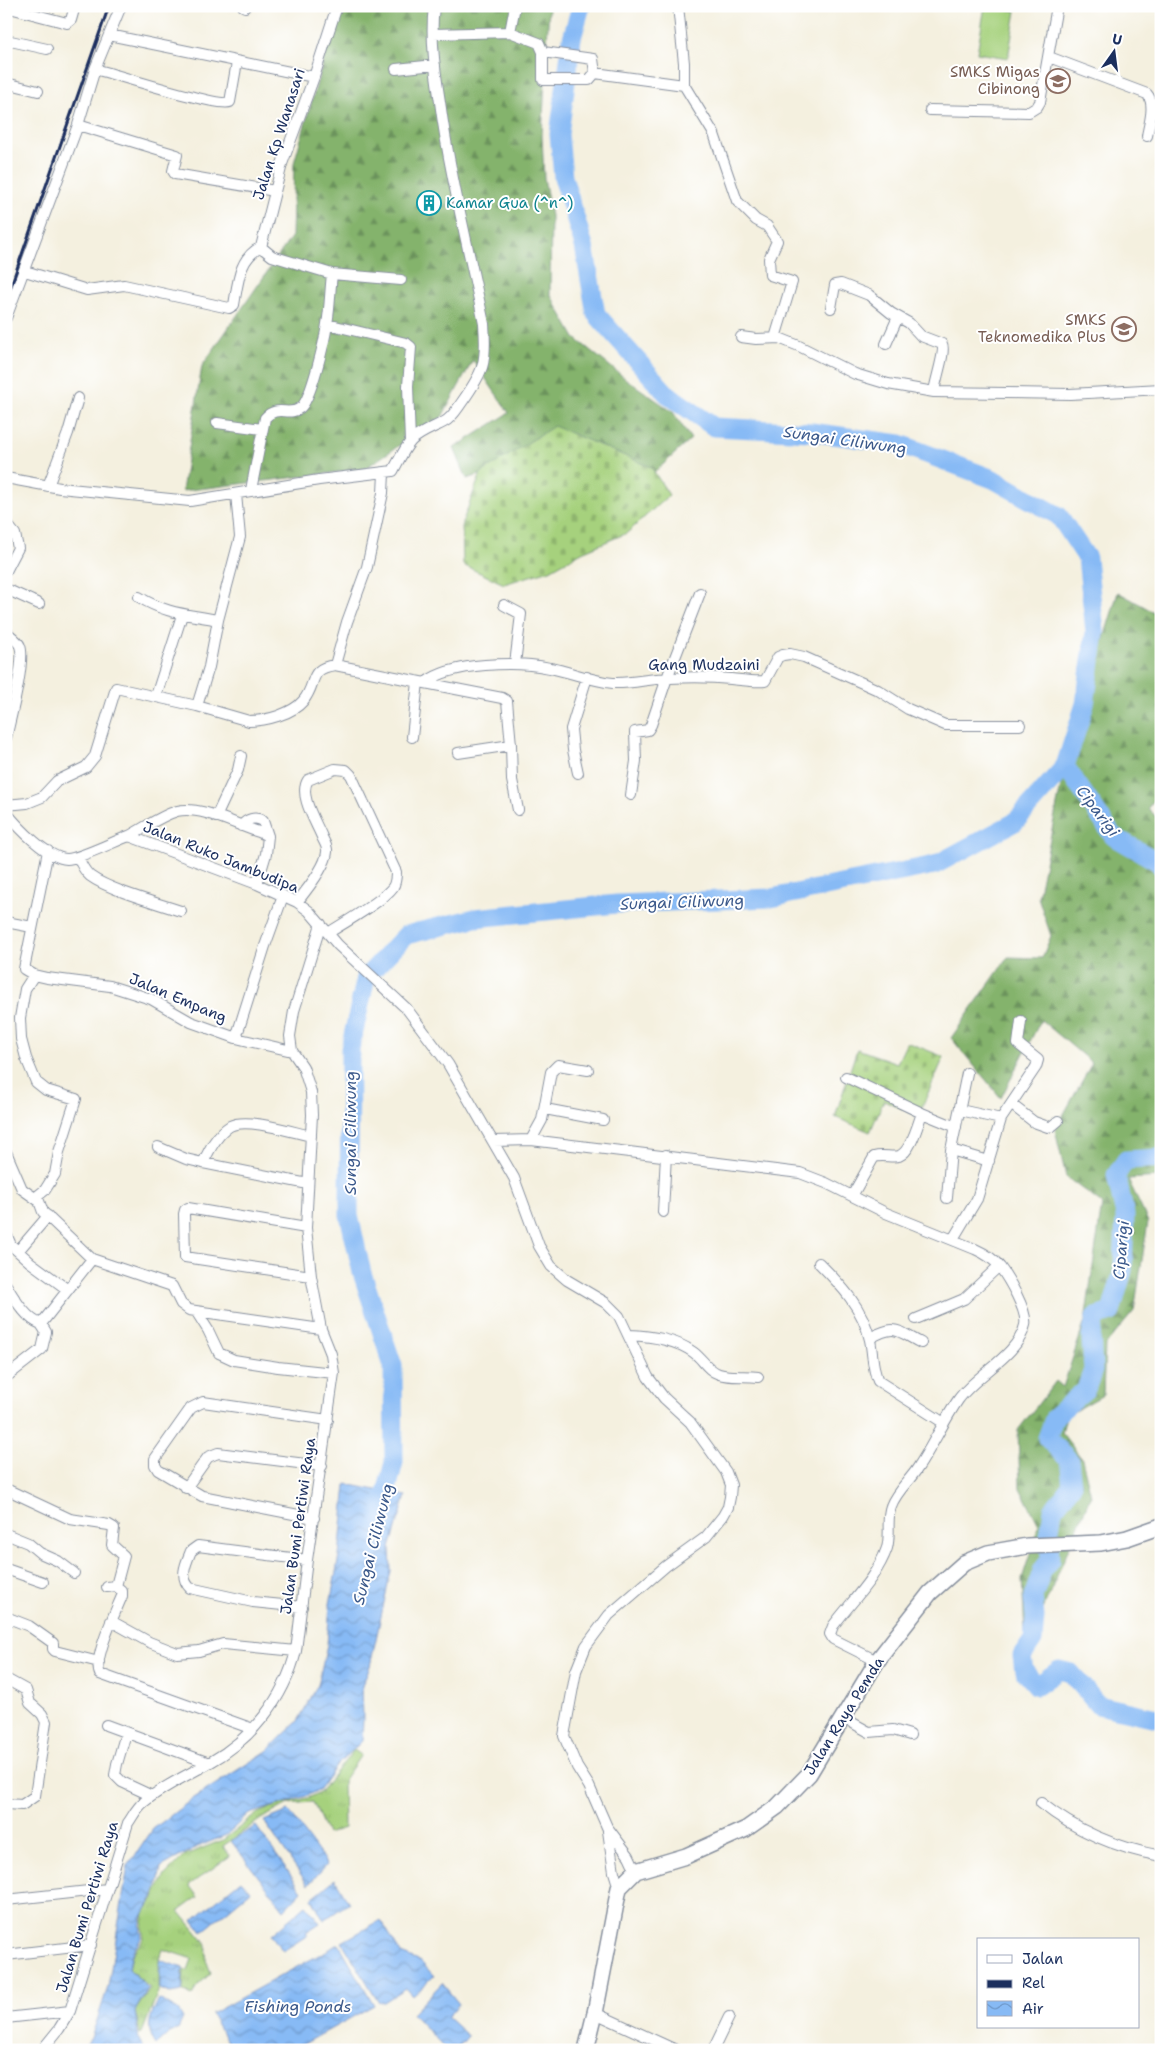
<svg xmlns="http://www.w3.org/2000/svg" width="1167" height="2056" viewBox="0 0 1167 2056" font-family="'Shantell Sans',sans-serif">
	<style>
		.grass { fill: url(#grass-tufts); stroke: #60806e }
		.forest { fill: url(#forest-firs); stroke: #507165 }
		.cemetery { fill: url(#cemetery-stones); stroke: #60806e }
		.pitch { fill: #a6d17d; stroke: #60806e }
		.water { fill: url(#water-waves); stroke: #5174aa }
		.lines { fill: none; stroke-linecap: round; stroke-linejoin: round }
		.river { stroke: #87baf5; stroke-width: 19 }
		.minor-casing { stroke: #88909e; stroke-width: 12 }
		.secondary-casing { stroke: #88909e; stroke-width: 18 }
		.minor { stroke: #fff; stroke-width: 10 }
		.secondary { stroke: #fff; stroke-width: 15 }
		.rail { stroke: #1b2f5e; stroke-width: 3 }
		.labels { text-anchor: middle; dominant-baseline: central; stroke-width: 4; stroke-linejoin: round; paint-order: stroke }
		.education-label { font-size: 15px; fill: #785e54; stroke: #fff; text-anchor: end }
		.street-label { font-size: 15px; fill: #1b2f5e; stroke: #fff }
		.culture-label { font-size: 15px; fill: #0d838f; stroke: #fff; text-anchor: start }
		.water-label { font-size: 16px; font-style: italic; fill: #3b598b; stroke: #fff }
	</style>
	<defs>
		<pattern id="grass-tufts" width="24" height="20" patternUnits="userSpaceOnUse" patternTransform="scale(1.25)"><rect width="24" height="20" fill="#a6d17d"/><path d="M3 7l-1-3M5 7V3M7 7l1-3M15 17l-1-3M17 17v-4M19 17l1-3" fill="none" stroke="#8eb46e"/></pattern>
		<pattern id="forest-firs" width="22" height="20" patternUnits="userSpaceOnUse" patternTransform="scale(1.25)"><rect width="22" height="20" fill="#84b36c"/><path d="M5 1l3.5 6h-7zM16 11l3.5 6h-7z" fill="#6b925c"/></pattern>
		<pattern id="cemetery-stones" width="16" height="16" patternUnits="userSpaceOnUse" patternTransform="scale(1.25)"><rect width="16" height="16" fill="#a6d17d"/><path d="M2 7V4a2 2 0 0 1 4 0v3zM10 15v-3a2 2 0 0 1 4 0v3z" fill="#8eb46e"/></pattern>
		<pattern id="water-waves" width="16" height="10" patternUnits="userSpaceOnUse" patternTransform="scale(1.25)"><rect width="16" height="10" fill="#87baf5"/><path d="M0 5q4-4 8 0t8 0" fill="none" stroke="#6e98ca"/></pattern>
	</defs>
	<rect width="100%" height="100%" fill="#fff"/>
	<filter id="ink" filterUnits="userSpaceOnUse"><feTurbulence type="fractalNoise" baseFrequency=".02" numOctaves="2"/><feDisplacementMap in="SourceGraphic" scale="10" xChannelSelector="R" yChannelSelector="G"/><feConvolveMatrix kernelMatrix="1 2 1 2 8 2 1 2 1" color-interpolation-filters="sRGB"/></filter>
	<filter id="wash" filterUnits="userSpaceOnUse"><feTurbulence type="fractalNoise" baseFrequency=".0096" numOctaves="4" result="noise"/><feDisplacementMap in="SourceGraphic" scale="20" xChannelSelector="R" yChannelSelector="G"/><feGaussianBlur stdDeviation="1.12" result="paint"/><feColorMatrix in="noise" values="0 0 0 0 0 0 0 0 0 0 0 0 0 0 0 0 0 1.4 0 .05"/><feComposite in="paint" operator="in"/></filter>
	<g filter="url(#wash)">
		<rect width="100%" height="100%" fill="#f4f0df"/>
		<path class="grass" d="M354,1750L361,1755L343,1781L344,1828L327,1834L313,1802L288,1804L261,1819L223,1846L230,1856L189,1885L198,1897L179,1911L207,1945L206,1960L211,1973L196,1987L192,1996L183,1991L184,1970H188L192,1959L162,1949L159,1960V1989L142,2033L140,2034L135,2011L150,1988L129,1969L132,1955L144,1938L142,1928L144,1912L154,1898L165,1875L185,1855L223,1840L258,1813L275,1806L308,1798L321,1791Z"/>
		<path class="forest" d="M339,6H549L542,136L544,178L551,216L550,294L575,338L626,379L673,412L691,439L635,490L553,452L467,479L454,448L509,413L473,360L442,417L364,469L182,491L202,366L292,236L294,163Z
			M1118,592L1161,616V791L1148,808L1161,822V1177L1128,1179L1148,1222L1134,1311L1105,1346L1103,1395L1066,1416L1062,1433L1082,1459L1091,1495L1026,1650L1022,1579L1039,1525L1020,1488L1018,1430L1056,1381L1063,1387L1085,1321L1102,1204L1066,1177L1055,1130L1092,1063L1041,1020L1001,1098L951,1038L1008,957L1042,958L1051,936L1038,897L1065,766Z"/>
		<path class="cemetery" d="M554,426L651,467L669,495L627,533L582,552L550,570L504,584L463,565L462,523L481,473Z
			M907,1042L944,1057L918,1116L884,1100L870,1132L835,1117L857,1049L897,1063Z"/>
		<path class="pitch" d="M985,6L1016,11L1008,58L977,53Z"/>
		<path class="water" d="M346,1484L406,1496L390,1548L391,1571L370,1666L362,1685L363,1718L362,1741L337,1765L320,1789L306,1796L249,1814L226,1835L195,1848L161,1867C159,1875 159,1884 156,1891C149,1908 136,1916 142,1937L131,1955L129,1969L148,1988L135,2011L139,2040L145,2050H82L91,2038L108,1987L128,1866L153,1829L191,1800L267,1751L298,1721L318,1685L327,1645L330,1604L339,1556Z
			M289,1811L327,1864L308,1885L264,1821Z
			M256,1826L302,1891L284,1910L231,1841Z
			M335,1879L349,1903L324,1920L312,1898Z
			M241,1880L251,1891L202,1932L193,1920Z
			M306,1905L320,1923L306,1932L308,1935L283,1951L271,1935Z
			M381,1920L401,1954L421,1962L434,1976L413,1996L406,1988L384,2002H379L342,1942Z
			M339,1944L374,2005L293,2050H232L211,2014Z
			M160,1960L183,1968L182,1991L170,1993L160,1989Z
			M442,1983L459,2004L447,2017L468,2036L456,2050H447L412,2014Z
			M159,1999L178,2010L183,2018L178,2029L168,2034L156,2045C144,2026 151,2016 159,1999Z"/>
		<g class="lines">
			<path class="river" d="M1065,766L1113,836L1158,862L1161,866
				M1161,1158L1126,1160L1116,1175L1125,1215L1123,1270L1111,1312L1095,1317L1091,1337L1093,1370L1086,1389L1055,1416L1047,1438L1069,1460L1072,1485L1053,1510L1049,1535L1050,1560L1043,1569L1033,1597L1035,1617L1033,1640L1022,1656L1024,1671L1037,1686L1059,1670L1071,1673L1098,1705L1161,1719
				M380,1517L394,1462L393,1366L362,1273L349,1215L350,1049L366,977L406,935L475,918L617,904L771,898L935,865L1015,822L1065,766L1085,704L1095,632L1087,558L1059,516L993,479L900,444L811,432L714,427L667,394L596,314L584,246L563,177L559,134L572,38L581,6"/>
		</g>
	</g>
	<g filter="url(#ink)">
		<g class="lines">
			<defs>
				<path id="minor" d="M243,6L245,7
					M337,6L314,77L282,164L261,247L272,256L332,274L401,280
					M678,6L684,63V85
					M6,7L67,23L71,20L75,6
					M510,32L539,43L543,52V80H589L595,73
					M433,34L510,32L515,6
					M109,35L314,77
					M6,40L47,49
					M543,52L593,59L595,73
					M1049,57L1147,94C1156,104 1149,124 1147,136
					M95,69C114,74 220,108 230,102L237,62
					M396,69L435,65
					M595,73L684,85
					M6,83L38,91
					M684,85L714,134L737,201L756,220L767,226L777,241L769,259L770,275L792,282L775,338
					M930,110L1029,112L1037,107L1040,102L1057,6
					M78,125L177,155L173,171L175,174L275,191
					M25,271L87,290L124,285L229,308L234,305C238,282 239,258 261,247
					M831,308L835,285L841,284L869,295L891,313L909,323L921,336L942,344C946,351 935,381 934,392
					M6,318L78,125L95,69L121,6
					M327,324L406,343L411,347L408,386L410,442
					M741,337L756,339L779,338L799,346L855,374L888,384L934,392L1070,394L1161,389
					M886,344L898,317
					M217,423L262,429
					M6,478L60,488L190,501L319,480L393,471C398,462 404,449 411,441C420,432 433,428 444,422C452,418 457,409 462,402C484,371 487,363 484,324C469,250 450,176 440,102C435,70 430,38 434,6
					M48,486L68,433L78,398
					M251,490L265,418C277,404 289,417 300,408C311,401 325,339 327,324C330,308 330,291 332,274
					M6,523L15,534L18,548L6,571
					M6,589L39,604
					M139,597C166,614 188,614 218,620
					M504,605L521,614L515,664
					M6,632C11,636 18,641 20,646C26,660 10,720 6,738
					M335,665L347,622L367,567L383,493L384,473
					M425,683L502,698L507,701L511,745L512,780L518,810
					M156,696L182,615
					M197,706L209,667L218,620L240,537L236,494
					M412,737L418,682
					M458,753L511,745
					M578,773L573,750L571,729L587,677
					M631,795L636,761L635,732L648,730L651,725L667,678L700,593
					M6,805L27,803L42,797L57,781L86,767L95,756L116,688L197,706L249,721C266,721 292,714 303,701C318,683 307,669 335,665L425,683C451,662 518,661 550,668C571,672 592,681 613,683C632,684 651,678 670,678C690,677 711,677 731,679C743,680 753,682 765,681L778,657L783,655L790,654L804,657L878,690L908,709L945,725H1020
					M6,812C18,827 47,858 67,859C79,859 115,841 129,836L257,884L297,902L309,911L338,945L407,1009L448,1064L514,1178L539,1246L551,1266L567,1280L606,1303L619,1316L648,1377L664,1398L690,1422L726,1472L731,1485L730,1497L728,1507L723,1516L706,1537L666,1566L609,1615L586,1646L576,1671L564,1736L577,1767L589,1786L607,1827L629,1856L636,1871
					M216,817L238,770L241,756
					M241,826C247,819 255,816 263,821L268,836
					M129,836C144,828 160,816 177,811C200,805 236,825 259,832L268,836L266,854L257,884
					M48,851L24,969L34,975L47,978L110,986L151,999L191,1022L236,1038L292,1051
					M78,857C81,864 84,871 90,876C109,890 157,903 181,911
					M297,902C306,891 326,866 327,852C328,847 324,842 322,837C316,822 298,795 308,780L335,769L346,770L351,775L396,872C396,877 396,882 393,887C383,901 344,923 328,933
					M6,922L32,927
					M34,975L25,989L20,1018L21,1039L26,1058L36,1082L46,1090L76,1099L59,1152L55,1174L45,1190L35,1198
					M236,1038L265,946L283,896
					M846,1077L922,1113L956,1127
					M1012,1105L1034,1122L1048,1127L1052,1126L1058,1121
					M545,1109L603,1120
					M960,1110L1001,1119
					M531,1140L542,1120L551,1072L558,1065L588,1070
					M493,1141L531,1140L800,1173L826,1183L886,1213L975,1249C984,1253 993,1258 1000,1267C1008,1278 1028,1311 1025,1325C1018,1356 976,1374 958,1400C943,1422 932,1447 917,1469C909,1481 896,1492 891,1506C886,1519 891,1534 887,1548C877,1577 851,1602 833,1626L830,1634L833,1639L877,1661
					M158,1147L186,1159L203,1163L308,1184
					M951,1150L989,1161
					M6,1152L22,1189L39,1201L43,1212L92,1259
					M203,1163C209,1150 217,1134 230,1126C247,1117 292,1132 311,1136
					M852,1196L874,1157C883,1154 891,1158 899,1156C911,1152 918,1124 922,1113
					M947,1198L951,1150L967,1073
					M663,1212L666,1155
					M306,1228L188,1208L185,1210L184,1214L185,1257L311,1276
					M6,1234L11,1245L30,1262L68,1290
					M953,1239L977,1199L1001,1119L1036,1067L1038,1060L1018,1044L1021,1021
					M18,1251L48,1216
					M819,1263C841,1285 863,1308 870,1340C873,1354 872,1368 878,1381L944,1423
					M6,1285C14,1298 26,1319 41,1324L92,1259L172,1286L181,1304L189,1310L321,1329
					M196,1311L208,1330L219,1353L234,1360L278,1367L334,1373
					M916,1319L964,1299L999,1266
					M629,1335C651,1336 675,1339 693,1352C703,1359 707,1370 719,1374C731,1378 745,1375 758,1377
					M870,1338C896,1324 896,1330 921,1343
					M6,1377L42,1349L46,1332L41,1324
					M186,1488L208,1457L218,1453L322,1466
					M6,1489L70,1519L109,1525L114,1528L112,1545L124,1556L116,1586
					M314,1518L202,1496L158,1470L155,1465V1459L191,1408L203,1402L328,1420
					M6,1534L28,1543L40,1553L58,1561L74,1573
					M6,1569L43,1582
					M107,1587L116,1586L122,1591V1596C116,1611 92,1660 100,1674L253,1729
					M302,1607L253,1602L190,1588C179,1577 186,1563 191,1551L198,1546L307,1560
					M6,1617L29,1626L53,1643V1649L55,1651L99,1662
					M111,1621L149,1642L177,1653L199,1651L223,1644L296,1651
					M6,1679L26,1690L30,1703L42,1714L46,1722L35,1796L22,1805L6,1804
					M842,1717L869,1732L893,1730L910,1735
					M106,1725L209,1763
					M126,1733L117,1764L115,1775L122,1782L152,1796
					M1041,1803C1076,1831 1117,1848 1161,1856
					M608,1831L614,1872L619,1888
					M6,1900L107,1889
					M6,1955L91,1945
					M595,2013L676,2050
					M6,2018L70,2011
					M42,2050L59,2029L70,2011L128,1823C133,1816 137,1807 144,1802C163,1786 188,1775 209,1763C252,1739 284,1699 296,1651L307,1560L334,1373L331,1354L321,1329L311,1276L306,1228L312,1115L311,1092L303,1067L292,1051L290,1036L294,1011L321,924
					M713,2050L729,2017"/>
				<path id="secondary" d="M586,2050L595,2013L619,1888L636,1871L686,1856L746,1829L777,1807L809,1774L877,1661L930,1593L964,1563L988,1553L1027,1546L1101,1543L1127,1538L1161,1526"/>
			</defs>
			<use href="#minor" class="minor-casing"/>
			<use href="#secondary" class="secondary-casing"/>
			<use href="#minor" class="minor"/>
			<use href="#secondary" class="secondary"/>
			<path class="rail" d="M6,300L109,6"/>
		</g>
	</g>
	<defs>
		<symbol id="school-ring" viewBox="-11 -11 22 22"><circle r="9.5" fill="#fff" stroke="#8d6e63" stroke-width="1.5"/><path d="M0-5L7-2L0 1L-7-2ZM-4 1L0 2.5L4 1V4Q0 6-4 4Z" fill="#8d6e63"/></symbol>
		<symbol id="building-ring" viewBox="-11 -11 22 22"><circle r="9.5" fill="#fff" stroke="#0f9aa8" stroke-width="1.5"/><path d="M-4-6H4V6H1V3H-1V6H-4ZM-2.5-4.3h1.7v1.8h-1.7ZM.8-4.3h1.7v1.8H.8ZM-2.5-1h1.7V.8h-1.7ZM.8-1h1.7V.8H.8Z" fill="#0f9aa8"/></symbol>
	</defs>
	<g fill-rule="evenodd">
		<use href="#school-ring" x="1044" y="67" width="28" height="28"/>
		<use href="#building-ring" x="415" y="189" width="28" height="28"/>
		<use href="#school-ring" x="1110" y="315" width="28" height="28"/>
	</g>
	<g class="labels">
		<g class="education-label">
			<text x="1040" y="72">SMKS Migas<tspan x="1040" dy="17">Cibinong</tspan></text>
			<text x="1106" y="320">SMKS<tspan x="1106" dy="17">Teknomedika Plus</tspan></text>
		</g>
		<g class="street-label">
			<text transform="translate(279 134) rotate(-72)">Jalan Kp Wanasari</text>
			<text x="704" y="665">Gang Mudzaini</text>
			<text transform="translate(221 857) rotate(22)">Jalan Ruko Jambudipa</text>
			<text transform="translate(178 998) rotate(23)">Jalan Empang</text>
			<text transform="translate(298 1526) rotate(-82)">Jalan Bumi Pertiwi Raya</text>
			<text transform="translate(844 1716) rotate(-58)">Jalan Raya Pemda</text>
			<text transform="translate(87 1907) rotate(-73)">Jalan Bumi Pertiwi Raya</text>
		</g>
		<g class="culture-label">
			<text x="446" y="203">Kamar Gua (^n^)</text>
		</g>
		<g class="water-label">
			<text transform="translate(845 440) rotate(8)">Sungai Ciliwung</text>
			<text transform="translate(1098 811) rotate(53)">Ciparigi</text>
			<text transform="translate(682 902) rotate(-2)">Sungai Ciliwung</text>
			<text transform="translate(350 1133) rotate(-90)">Sungai Ciliwung</text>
			<text transform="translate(1121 1250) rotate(-85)">Ciparigi</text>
			<text transform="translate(373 1544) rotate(-76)">Sungai Ciliwung</text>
			<text x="298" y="2006">Fishing Ponds</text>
		</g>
	</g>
	<rect width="1167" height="2056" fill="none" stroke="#fff" stroke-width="25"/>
	<rect x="977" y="1938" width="162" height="90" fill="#ffffff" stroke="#a4acbf"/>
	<rect x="987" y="1955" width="25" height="8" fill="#ffffff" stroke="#a4acbf"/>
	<text x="1022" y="1964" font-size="15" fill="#1b2f5e">Jalan</text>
	<rect x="987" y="1980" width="25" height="8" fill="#1b2f5e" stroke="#a4acbf"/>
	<text x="1022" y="1988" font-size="15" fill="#1b2f5e">Rel</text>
	<rect x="987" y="2001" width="25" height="15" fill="url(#water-waves)" stroke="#a4acbf"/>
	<text x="1022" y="2014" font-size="15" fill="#1b2f5e">Air</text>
	<g transform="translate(1114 52) rotate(14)" stroke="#ffffff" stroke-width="4" paint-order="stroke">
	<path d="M0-4L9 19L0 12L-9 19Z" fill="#1b2f5e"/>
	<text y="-8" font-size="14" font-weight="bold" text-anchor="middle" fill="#1b2f5e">U</text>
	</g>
</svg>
